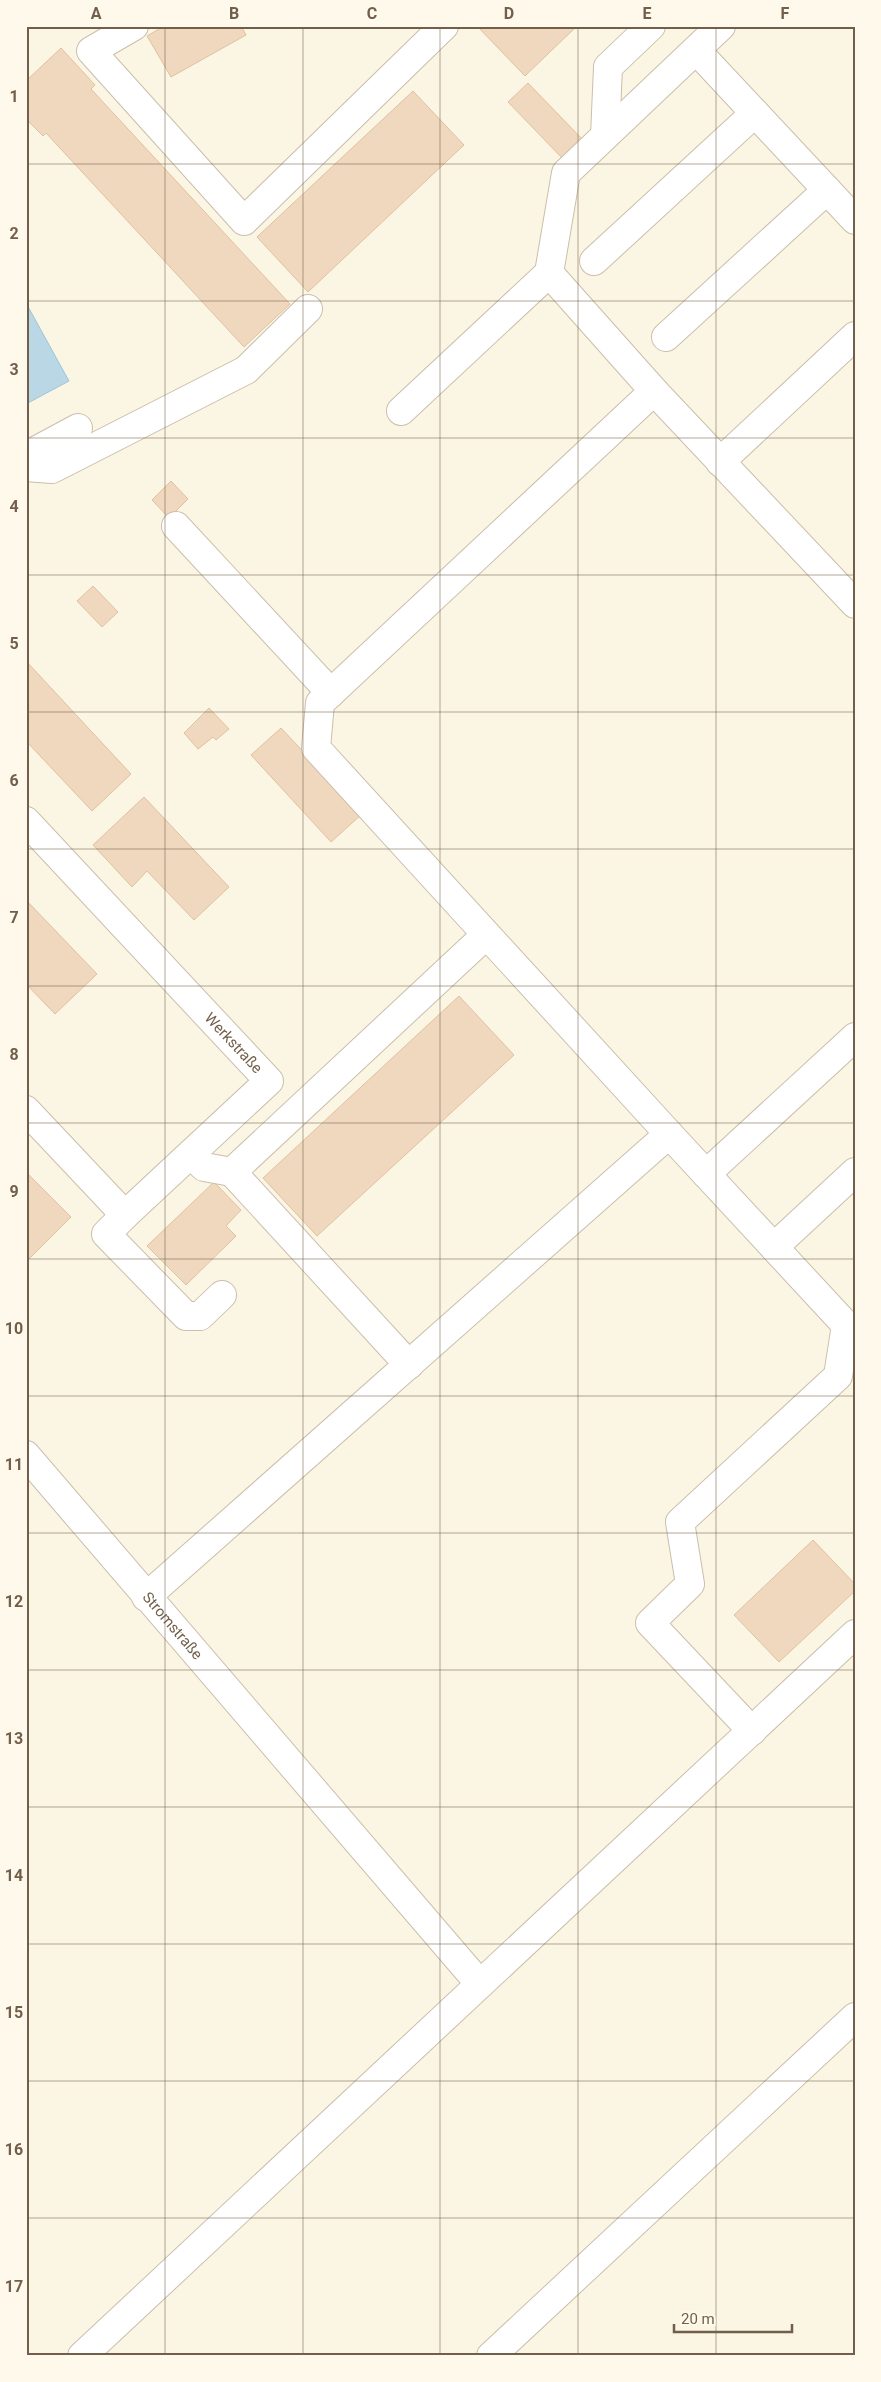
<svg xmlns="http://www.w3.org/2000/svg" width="881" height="2382" viewBox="0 0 881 2382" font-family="Roboto,sans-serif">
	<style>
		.water { fill: #b9d7e4; stroke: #a0c5d5 }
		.building { fill: #efd8bd; stroke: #e1c19e }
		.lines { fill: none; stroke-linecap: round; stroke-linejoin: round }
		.minor-casing { stroke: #ccbeab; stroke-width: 30 }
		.minor { stroke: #fff; stroke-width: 28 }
		.grid { fill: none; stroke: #725f4b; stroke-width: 1; stroke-opacity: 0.55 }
		.labels { text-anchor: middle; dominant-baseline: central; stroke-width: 4; stroke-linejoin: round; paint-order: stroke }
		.street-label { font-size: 15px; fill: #725f4b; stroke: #fef9ea }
		.neatline { fill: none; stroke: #725f4b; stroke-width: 2 }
		.grid-label { font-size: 16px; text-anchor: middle; font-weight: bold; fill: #725f4b }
	</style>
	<rect width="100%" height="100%" fill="#fbf5e4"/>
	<path class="water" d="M26,303L69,381L26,404Z"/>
	<path class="building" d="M164,26H241L246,35L171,77L147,36Z
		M477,26H577L525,76Z
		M61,48L95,85L91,89L290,304L244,347L46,133L43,136L26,119V81Z
		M528,83L583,140L563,159L508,102Z
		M413,91L464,145L308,292L257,237Z
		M171,481L188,499L169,518L152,500Z
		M93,586L118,612L102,627L77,601Z
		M26,661L131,774L92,811L26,741Z
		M209,708L229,729L216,740L213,737L198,749L184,733Z
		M281,728L362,814L331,842L251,755Z
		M144,797L229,887L194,920L147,871L132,887L93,845Z
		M26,900L97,974L55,1014L26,984Z
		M459,996L514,1055L317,1236L263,1178Z
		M26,1172L71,1217L27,1261H26Z
		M214,1182L241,1210L226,1226L236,1236L186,1285L147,1246Z
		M813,1540L855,1584V1591L779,1662L734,1615Z"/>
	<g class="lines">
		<defs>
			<g id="minor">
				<path d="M134,26L91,51L244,221L444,26"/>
				<path d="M721,26L566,173L549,273L654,391L855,604"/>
				<path d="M696,50L855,220"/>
				<path d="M605,136L608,67L651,26"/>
				<path d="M594,261L755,113"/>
				<path d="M666,337L827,190"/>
				<path d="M654,391L320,703L316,748L669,1134L846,1325L838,1376L680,1522L690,1584L650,1623L752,1731"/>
				<path d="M401,411L549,273"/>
				<path d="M26,456L78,428"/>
				<path d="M720,462L855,336"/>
				<path d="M26,467L52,469L246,370L308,309"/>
				<path d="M176,526L331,693"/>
				<path id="s1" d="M26,821L269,1081L125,1215L26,1110"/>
				<path d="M191,1154L204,1167L232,1172L486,935"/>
				<path d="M232,1172L409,1365"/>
				<path d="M706,1174L855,1037"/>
				<path d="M125,1215L106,1234L186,1316H200L222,1295"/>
				<path d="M774,1247L855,1172"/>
				<path id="s2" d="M26,1455L479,1983"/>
				<path d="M146,1597L669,1134"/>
				<path d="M82,2356L855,1634"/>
				<path d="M491,2356L855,2017"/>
			</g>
		</defs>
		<use href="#minor" class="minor-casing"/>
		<use href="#minor" class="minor"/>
	</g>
	<path class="grid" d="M165,26V2356M303,26V2356M440,26V2356M578,26V2356M716,26V2356M26,164H855M26,301H855M26,438H855M26,575H855M26,712H855M26,849H855M26,986H855M26,1123H855M26,1259H855M26,1396H855M26,1533H855M26,1670H855M26,1807H855M26,1944H855M26,2081H855M26,2218H855"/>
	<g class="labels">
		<g class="street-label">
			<text stroke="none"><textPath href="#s1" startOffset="304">Werkstraße</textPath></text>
			<text stroke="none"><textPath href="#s2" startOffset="225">Stromstraße</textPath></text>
		</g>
	</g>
	<rect width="881" height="2382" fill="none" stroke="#fef9ea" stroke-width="55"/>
	<path d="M674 2324v8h118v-8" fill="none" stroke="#725f4b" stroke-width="2.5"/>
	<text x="681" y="2324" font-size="15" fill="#725f4b" stroke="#fef9ea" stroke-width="4" paint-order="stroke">20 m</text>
	<rect x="28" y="28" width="826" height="2326" class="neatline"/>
	<g class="grid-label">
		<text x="96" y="19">A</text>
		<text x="234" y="19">B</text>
		<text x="372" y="19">C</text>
		<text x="509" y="19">D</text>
		<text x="647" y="19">E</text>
		<text x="785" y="19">F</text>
		<text x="14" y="102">1</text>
		<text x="14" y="239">2</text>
		<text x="14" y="375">3</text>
		<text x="14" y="512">4</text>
		<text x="14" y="649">5</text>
		<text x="14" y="786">6</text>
		<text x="14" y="923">7</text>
		<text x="14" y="1060">8</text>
		<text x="14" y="1197">9</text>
		<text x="14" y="1334">10</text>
		<text x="14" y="1470">11</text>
		<text x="14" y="1607">12</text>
		<text x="14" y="1744">13</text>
		<text x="14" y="1881">14</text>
		<text x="14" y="2018">15</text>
		<text x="14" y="2155">16</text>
		<text x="14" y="2292">17</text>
	</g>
</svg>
